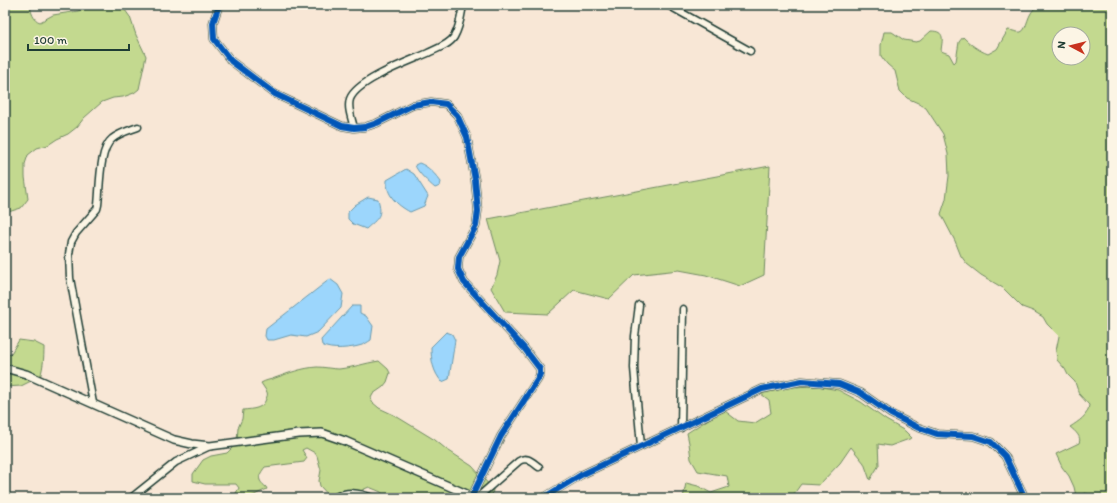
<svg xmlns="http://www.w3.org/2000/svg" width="1117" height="503" viewBox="0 0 1117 503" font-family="Itim,sans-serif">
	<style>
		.green { fill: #c3d98f; stroke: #718b62; fill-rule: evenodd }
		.water { fill: #9cd6fc; stroke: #6a99ac }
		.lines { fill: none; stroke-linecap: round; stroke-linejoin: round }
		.minor-casing { stroke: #1f3d34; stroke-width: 9 }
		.tertiary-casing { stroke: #1f3d34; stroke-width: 10 }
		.minor { stroke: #fcf5e5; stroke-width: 6 }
		.tertiary { stroke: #fcf5e5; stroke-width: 7 }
		.cycleway-casing { stroke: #fcf5e5; stroke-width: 8 }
		.cycleway { stroke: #0057b8; stroke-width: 6 }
	</style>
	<rect width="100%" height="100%" fill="#f8e7d6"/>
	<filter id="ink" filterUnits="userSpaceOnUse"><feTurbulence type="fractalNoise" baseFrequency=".025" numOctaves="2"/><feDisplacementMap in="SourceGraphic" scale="8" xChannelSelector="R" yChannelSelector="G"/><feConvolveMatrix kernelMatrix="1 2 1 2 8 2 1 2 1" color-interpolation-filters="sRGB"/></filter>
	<g filter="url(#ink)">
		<path class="green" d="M5,5H30C31,12 33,20 40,22L53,15L78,11L91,5H120L125,10L130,17L136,35L146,56L139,89L134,93L123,97L113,98L102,102L84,118L77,127L68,134L57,139L48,145L37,148L28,155L25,164V177L28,199L21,208L5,213Z
			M1039,5H1112V498H1090L1088,494L1085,493L1082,496H1076L1074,487L1069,476L1062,467L1056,454L1079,443C1082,437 1075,431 1070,427C1079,421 1088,416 1089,405L1079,394L1075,382L1068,375L1065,369L1057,360L1056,351L1059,336L1047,324L1043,317L1033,311L1022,307L1003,288L981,275L967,264L961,256L955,241L941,214L946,199L949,176L948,154L943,134L926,108L918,103L907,98L900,91L895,71L887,64L881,56V45L884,32H892L904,40L916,42L920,41L931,31C946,31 942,40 941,51L949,54L954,63L956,61L959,42L963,37C971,45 978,50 988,54L997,49L1008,30C1012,30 1018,33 1021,32C1028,30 1026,12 1039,5ZM1059,34H1083V58H1059Z
			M770,166L764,275L740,286L706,275L679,270L634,275L609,299L574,290L548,314L505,312L491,288L497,275L500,261L488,219Z
			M19,340L34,342L44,347C44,359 43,369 39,381H31L21,386L5,387V349L10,355Z
			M379,361L388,369L390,373L387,382L383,387L373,394L371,398L372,402L379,408L394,415L435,440L446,449L472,466L493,489L492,498H385L381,492L369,487L344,498H331L320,486L319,481L321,470L317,456L315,453L306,448L302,450L307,458L304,462L265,467C258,476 257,480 266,487L267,489L248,498H238L236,497V493L239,488L236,484H205L193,481V474L203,460L211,456L227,453L234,446L237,441L238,428L242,419L243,410C253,409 263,409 266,399C267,396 268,395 267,392C265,389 263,386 261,383C266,380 270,380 275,378C289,373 302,368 317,367C325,367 332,369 339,369C352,368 365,363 379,361Z
			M817,386L838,390L861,402L886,420L905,431L912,438L890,446L878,444L879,465L870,480L864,463L851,447L840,463L819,485L801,484L791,498H683L686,483L698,486L711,493L729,487L727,476L698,471L691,459L689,443L687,433L715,415L725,411L738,421L755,423L771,413L769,400L761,394L790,387Z"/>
		<path class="water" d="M419,163C428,166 435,174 441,182L440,186L435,188C429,183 417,172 415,165Z
			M406,169L414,174L428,196L424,206L410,212C397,205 386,195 387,180Z
			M368,197L378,199C383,217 378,218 366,229L353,224L348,219V212L355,205Z
			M330,279L338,285L343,294L341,308L318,332L306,337L291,335L274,340H267L265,336L266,329Z
			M352,306H360V313L366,316L373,326L371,340C368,342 365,344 362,345C353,348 330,351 322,345L321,340Z
			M446,332L452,334L455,340L449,379L442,382C433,372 431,360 431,347Z"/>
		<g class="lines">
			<defs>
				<path id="minor" d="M219,5L213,23L214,39L231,61L275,94L342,126L354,128L365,127L377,123L413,105L431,102L446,104L457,115L467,137L475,180L478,211L476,226L459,257L458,269L464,282L524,348L540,369V374L538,379L501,436L472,496
					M668,5L750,51
					M354,128C352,119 347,108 350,99C357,80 410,61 428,53C436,49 449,45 454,37C460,27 461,16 463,5
					M639,305L635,336L634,368L641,446
					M93,403L70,278L69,254L71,242L76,233L97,209L98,205C100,188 99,149 112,139C119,133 130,130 138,127
					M681,428L683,309
					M131,498L176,462L210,446
					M334,498C347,491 358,492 372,498
					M477,498L519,461C527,456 532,462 539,467
					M543,498L581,475L762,389L802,381L839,384L861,393L891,414L917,427L937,434L973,436L991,442L1005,456L1025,498"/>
				<path id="tertiary" d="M5,368L26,374L174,440L192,444L210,446L299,434L322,433L345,441L476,498"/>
			</defs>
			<use href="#minor" class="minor-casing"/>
			<use href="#tertiary" class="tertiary-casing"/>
			<use href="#minor" class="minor"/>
			<use href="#tertiary" class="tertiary"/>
			<defs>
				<path id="cycleway" d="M219,5L213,23L214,39L231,61L275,94L342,126L354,128L365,127L377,123L413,105L431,102L446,104L457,115L467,137L475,180L478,211L476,226L459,257L458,269L464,282L524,348L540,369V374L538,379L501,436L472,496L476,498
					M543,498L581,475L762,389L802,381L839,384L861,393L891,414L917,427L937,434L973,436L991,442L1005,456L1025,498"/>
			</defs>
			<use href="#cycleway" class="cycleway-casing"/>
			<use href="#cycleway" class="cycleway"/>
		</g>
	</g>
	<rect width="1117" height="503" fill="none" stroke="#fcf5e5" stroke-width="20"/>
	<rect x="10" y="10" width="1097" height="483" fill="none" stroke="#1f3d34" stroke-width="1.5" filter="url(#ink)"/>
	<g transform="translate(1071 46) rotate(277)"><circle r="19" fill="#fcf5e5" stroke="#a4ab9e"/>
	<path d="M0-3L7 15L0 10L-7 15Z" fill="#c8321e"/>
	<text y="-6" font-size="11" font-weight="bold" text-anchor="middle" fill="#1f3d34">N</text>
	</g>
	<path d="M28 44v6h101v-6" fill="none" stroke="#1f3d34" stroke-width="2"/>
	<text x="34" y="44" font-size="12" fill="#1f3d34" stroke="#fcf5e5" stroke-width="3" paint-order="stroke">100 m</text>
</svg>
